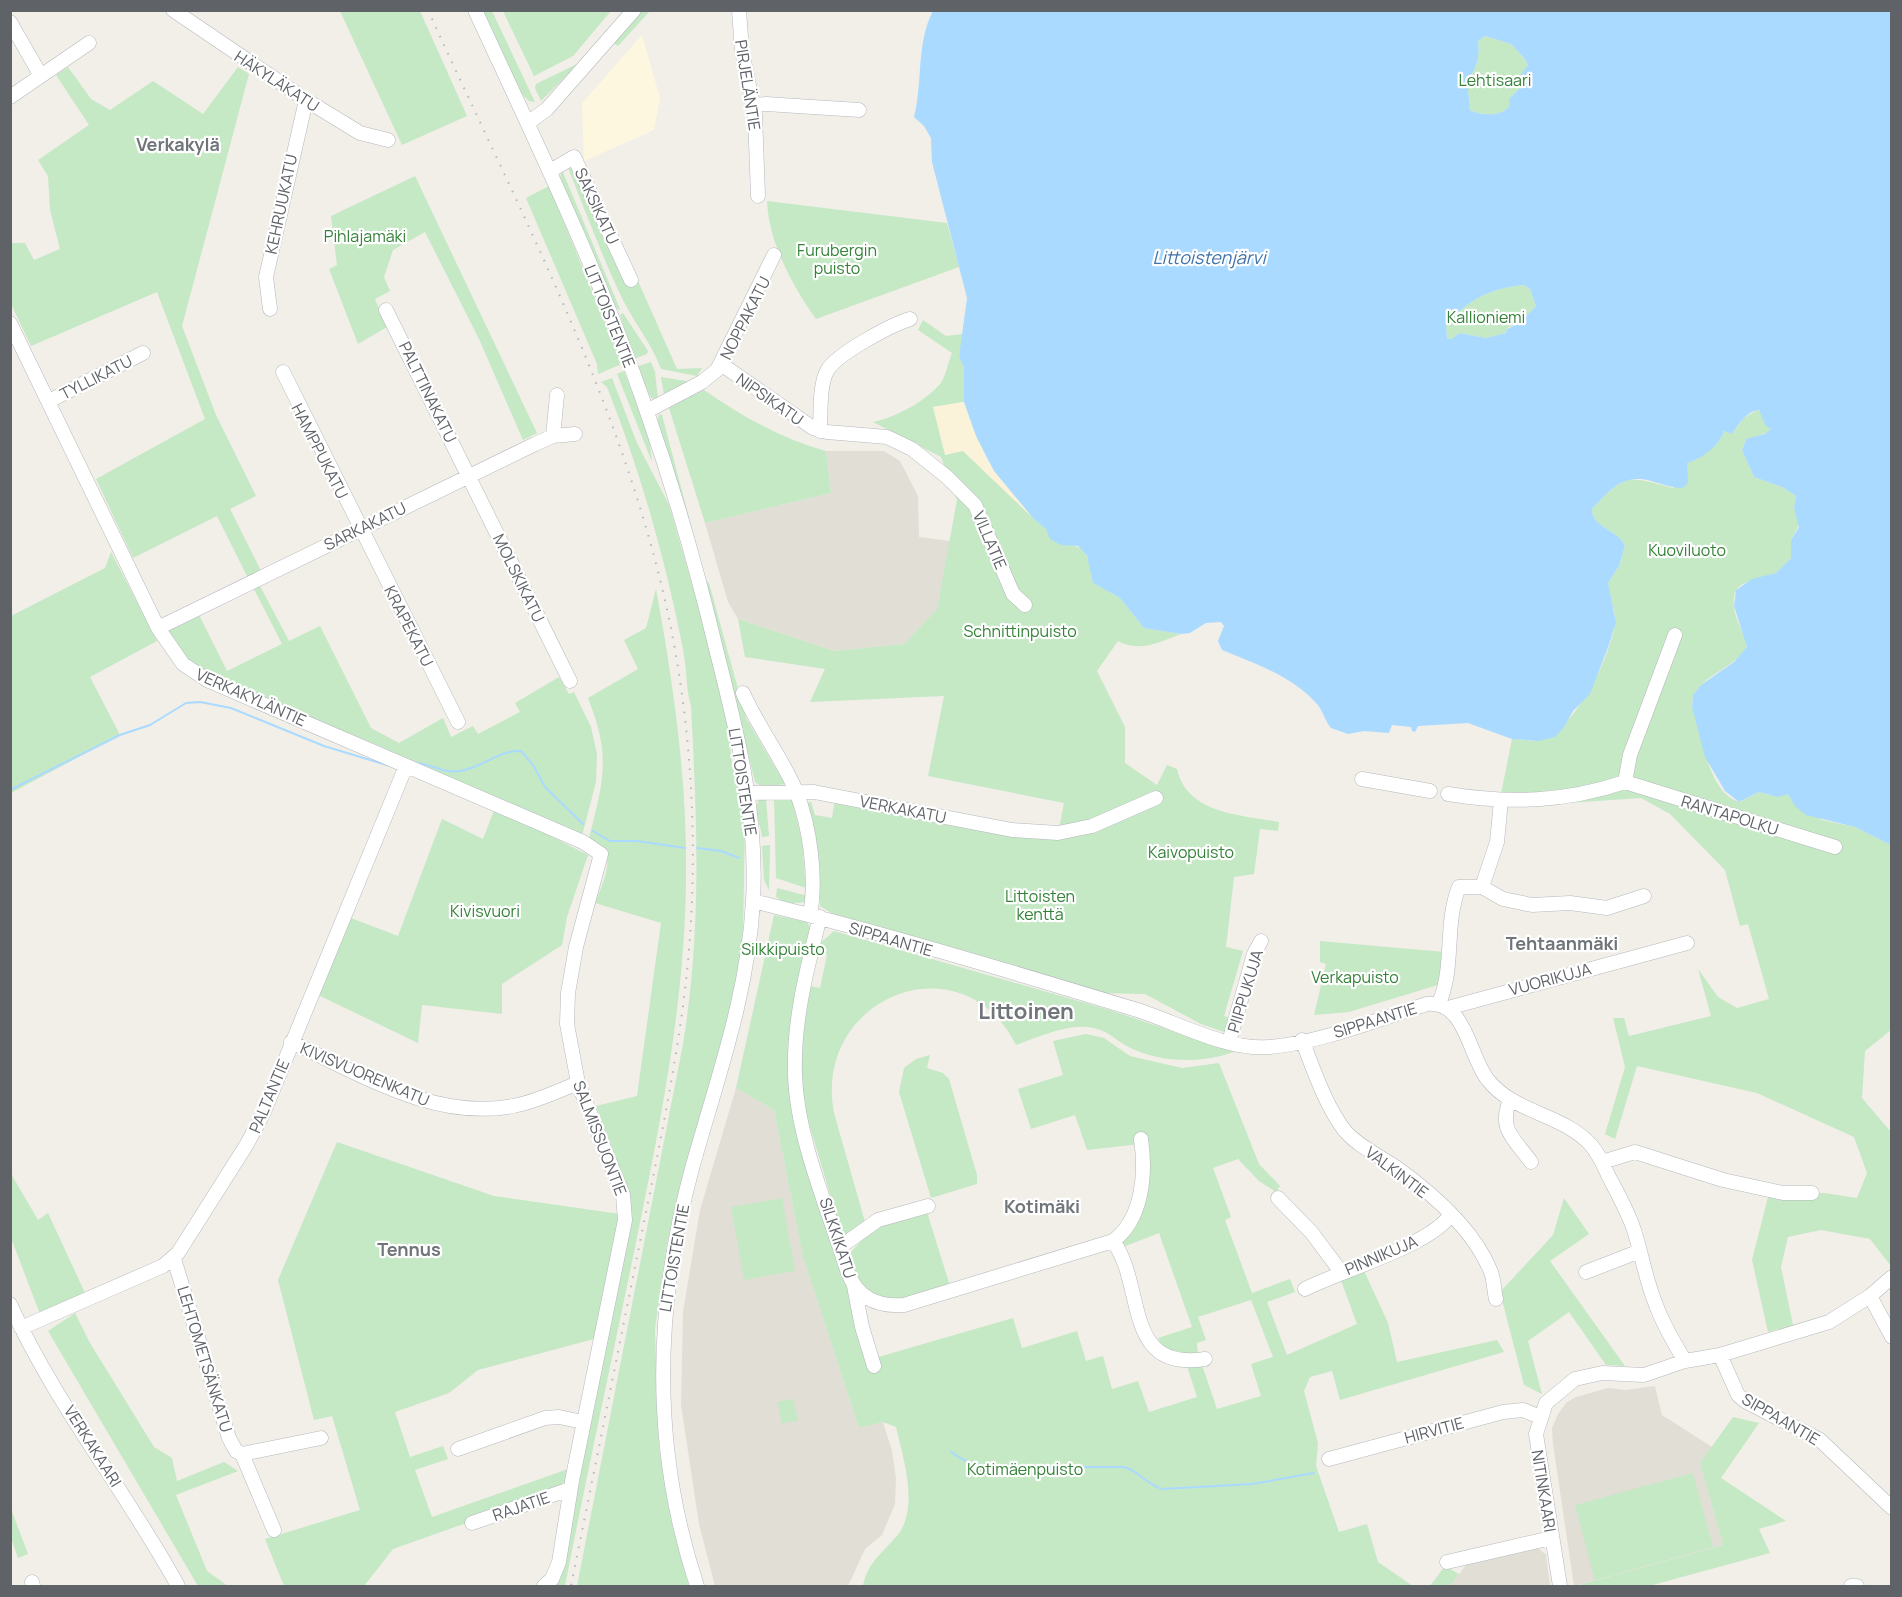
<svg xmlns="http://www.w3.org/2000/svg" width="1902" height="1597" viewBox="0 0 1902 1597" font-family="Manrope,sans-serif">
	<style>
		.commercial { fill: #fef7e0 }
		.education { fill: #e1ded6 }
		.green { fill: #c5e8c5 }
		.sand { fill: #fbf3d9 }
		.water { fill: #aadaff; fill-rule: evenodd }
		.lines { fill: none; stroke-linecap: round; stroke-linejoin: round }
		.stream { stroke: #aadaff; stroke-width: 2 }
		.minor-casing { stroke: #b5b8bc; stroke-width: 15 }
		.minor { stroke: #fff; stroke-width: 14 }
		.rail { stroke: #b6b7b8; stroke-width: 2; stroke-dasharray: 1.5 8; stroke-linecap: butt }
		.labels { text-anchor: middle; dominant-baseline: central; stroke-width: 4.5; stroke-linejoin: round; paint-order: stroke }
		.park-label { font-size: 16px; fill: #348238; stroke: #fff }
		.street-label { font-size: 16px; fill: #5f6368; stroke: #fff }
		.neighbourhood-label { font-size: 18px; font-weight: bold; fill: #70757a; stroke: #fff }
		.water-label { font-size: 18px; font-style: italic; fill: #4174aa; stroke: #fff }
		.district-label { font-size: 22px; font-weight: bold; fill: #70757a; stroke: #fff }
	</style>
	<rect width="100%" height="100%" fill="#f1efe8"/>
	<path class="commercial" d="M642,35L660,98L654,130L584,161L582,103Z"/>
	<path class="education" d="M826,451H884L900,461L918,496L919,537L950,541L937,609L904,644L834,651L738,619L728,602L705,523L831,493Z
		M736,1088L774,1110L803,1257L859,1428L883,1422L892,1451L896,1478L895,1504L882,1535L865,1549L848,1586H715L699,1524L681,1405L683,1312L700,1210Z
		M1655,1386L1662,1415L1712,1447L1700,1463L1723,1545L1574,1586L1553,1444L1552,1428L1558,1414L1567,1402L1576,1397L1608,1388L1625,1390Z
		M1536,1546L1546,1555L1550,1586H1450L1466,1565Z"/>
	<path class="green" d="M643,10L650,11L618,46L614,43Z
		M340,11H420L467,116L402,145Z
		M483,11H492L535,102L529,101L520,92Z
		M503,11H611L573,56L534,76Z
		M1485,36L1511,44L1525,59L1528,65L1518,80L1519,89L1511,97L1510,105C1503,117 1481,116 1470,110L1467,80C1477,70 1480,55 1478,41Z
		M579,63L541,101L535,88L536,84Z
		M68,67L91,99L110,110L153,81L203,114L238,67L249,74L182,326L216,415L256,496L230,509L261,571L248,578L217,516L133,558L96,479L205,419L157,292L31,346L11,304V243H25L34,260L60,249L50,210L48,176L38,160L89,125L56,75Z
		M571,165L628,285L638,281L677,369L702,368L697,376L661,369C652,344 635,324 623,300C602,257 586,212 568,168Z
		M562,170L620,309L618,310L605,289L560,178Z
		M415,176L537,433L523,440L479,339L425,232L393,250L384,277L390,291L375,299L387,327L358,344L329,269L337,265L331,216Z
		M549,186L622,364L598,374L597,364L526,198Z
		M767,201L947,223L959,267L816,319C792,285 769,243 767,201Z
		M1524,285L1530,289L1536,306L1518,324L1507,328L1506,333L1486,338L1459,333L1452,340H1447L1446,325C1467,300 1491,288 1524,285Z
		M623,313L648,351L647,354L634,359L620,315Z
		M923,320L946,336L963,334L959,357L964,368V402L933,407L963,451L1046,529C1058,555 1077,537 1086,555C1090,563 1091,574 1093,583L1120,598L1144,628L1181,634C1160,642 1139,653 1118,641L1097,671L1125,727V763L1157,785L1167,765L1177,769C1187,814 1241,815 1279,822L1278,831L1260,829L1254,874L1234,877L1226,947L1243,951L1224,1016L1230,1018L1227,1033L1201,1024L1145,994L1095,993L836,916L820,906L819,868L803,803L811,802L815,815L832,818L835,799L1020,834L1059,829L1064,803L928,776L944,696L810,702L825,669L745,657L738,619L834,651L904,644L937,609L957,500L941,457L873,422C896,417 923,403 940,384C946,377 948,362 952,353L918,330Z
		M651,362L655,372L658,399L651,398L636,367Z
		M624,371L649,436L652,462L617,374Z
		M661,377L692,382L664,395Z
		M612,378L637,443L669,505L724,694L732,763L741,799L745,826L743,931L739,971L714,1080L681,1183L667,1244L655,1329L659,1448L673,1528L689,1586H577L683,1044C702,927 697,823 691,706C686,689 687,673 684,656C682,641 678,626 675,611C658,534 636,460 607,387L601,382Z
		M704,390C743,417 780,438 826,451L831,493L705,523L669,408L672,404Z
		M1757,410L1762,412L1765,423L1771,429L1769,432L1745,441L1742,450L1754,477L1782,487L1796,496L1794,508L1800,523L1791,540V558C1785,563 1780,571 1774,574C1756,584 1730,576 1734,608C1736,621 1745,635 1747,647C1734,668 1707,673 1695,693C1688,704 1695,713 1698,724C1703,747 1712,795 1740,802L1759,792L1769,795L1788,794L1792,801L1822,820L1855,827L1891,845V1030L1865,1051L1862,1098L1891,1132V1266L1870,1239L1821,1230L1788,1237L1781,1267L1793,1325L1768,1332L1752,1260L1768,1197L1824,1193L1857,1198L1867,1173L1854,1137L1757,1093L1637,1066L1615,1139L1605,1134L1625,1067L1613,1018H1624L1629,1036L1711,1016L1698,969L1718,997L1737,1008L1769,999L1748,924L1740,926L1725,870L1670,814L1641,798L1509,807L1500,799L1512,739C1520,739 1533,742 1540,740C1575,730 1610,658 1615,624C1617,610 1608,597 1608,583L1619,566L1625,546C1619,530 1591,527 1592,509C1626,473 1627,476 1673,488L1687,469V463C1700,460 1720,444 1724,431L1732,434L1744,418Z
		M659,414L662,415L702,567L657,424Z
		M111,552L157,641L90,677L120,735L11,793V616L105,568Z
		M706,581L709,583L746,718L785,784L762,787L755,782Z
		M260,586L289,641L320,626L371,728L399,743L443,718L451,737L473,726L478,734L520,712L515,703L559,677L569,694L574,692L591,727L597,754L596,782L582,836L375,744L207,674L189,662L168,631L199,615L227,671L282,644L254,589Z
		M656,589C673,681 687,778 686,872C686,989 664,1104 641,1218C616,1341 589,1463 565,1586H554L628,1189L596,1106L637,1096L661,923L595,903C602,885 611,868 606,849L589,838C604,779 611,756 588,698L638,669L624,640L646,628Z
		M791,795L802,841L806,888L776,878L774,797Z
		M760,799H766L769,836L762,837C761,823 751,811 760,799Z
		M495,808L588,855L567,917L562,945L502,984V1014L422,1005L418,1043L318,995L351,918L398,936L442,819L483,839Z
		M770,845L769,890L764,880L762,846Z
		M777,888L808,896L806,902L787,904L776,897Z
		M774,915L807,922L810,927L798,994L791,1063L836,1248L868,1360L1013,1318L1022,1348L1077,1331L1086,1361L1103,1356L1112,1389L1138,1381L1149,1412L1197,1397L1187,1366L1202,1365L1217,1409L1261,1396L1251,1364L1273,1357L1251,1300L1198,1317L1206,1340L1197,1343L1198,1355L1187,1358L1164,1350L1158,1338L1192,1327L1159,1233L1123,1247L1120,1240L1140,1209L1149,1143L1087,1150L1075,1115L1031,1129L1018,1089L1063,1075L1053,1041L1086,1034L1104,1038L1130,1056L1182,1068L1219,1063L1259,1164L1280,1186L1276,1192L1259,1181L1238,1159L1213,1168L1231,1217L1225,1220L1252,1293L1290,1279L1295,1292L1267,1302L1287,1355L1357,1324L1339,1275L1360,1262L1388,1323L1397,1362L1497,1340L1504,1352L1340,1400L1332,1371L1310,1377L1304,1391L1318,1443L1316,1466L1339,1532L1367,1524L1378,1562L1413,1586H863C867,1564 881,1554 895,1538C921,1511 903,1458 896,1427L883,1422L859,1428L803,1257L774,1110L736,1088Z
		M834,931L1110,1010L1234,1052C1203,1063 1166,1063 1135,1050C1117,1043 1108,1028 1086,1027C1063,1025 1037,1038 1016,1045C962,937 812,997 834,1113L865,1222L844,1241L799,1090L800,1041L810,986L820,988L827,955L816,952L818,945Z
		M1320,941L1444,952L1441,984L1349,1012L1314,1015L1326,964L1320,962Z
		M930,1055L927,1068L943,1073L949,1079L977,1175V1184L931,1198L899,1092L904,1068L916,1059Z
		M337,1142L494,1196L620,1214L613,1260L594,1339L478,1370L449,1393L395,1412L410,1457L443,1446L448,1459L415,1470L432,1517L568,1469L565,1488L393,1549L364,1586H284L265,1539L360,1510L332,1416L314,1420L278,1280Z
		M10,1172L38,1220L48,1213L85,1293L40,1314L11,1238Z
		M782,1198L795,1271L744,1280L731,1207Z
		M1564,1198L1589,1234L1550,1261L1625,1366L1606,1365L1569,1312L1528,1341L1542,1394L1524,1385L1500,1292L1553,1235Z
		M926,1209L950,1286C898,1300 864,1322 850,1253L874,1227Z
		M75,1313L90,1343L154,1447L172,1458L177,1481L224,1462L238,1471L176,1495L207,1571L228,1586H198L48,1331Z
		M793,1399L798,1420L782,1424L777,1402Z
		M1733,1417L1759,1423L1721,1478L1786,1521L1759,1529L1770,1553L1649,1586H1575L1723,1545L1700,1463Z
		M1693,1473L1713,1547L1595,1580L1575,1505Z
		M11,1509L28,1554L18,1558L11,1538Z
		M1445,1566L1459,1574L1450,1586H1430Z"/>
	<path class="sand" d="M964,402L986,459L1033,518L963,451L945,455L933,407Z"/>
	<path class="water" d="M933,11H1891V845L1855,827L1806,815L1795,806L1788,794L1778,797L1759,792L1739,802L1725,791L1705,757L1692,707L1693,695L1701,685L1734,662L1747,647L1734,606L1736,590L1752,579L1776,573L1791,558V540L1799,527L1794,508L1796,496L1782,487L1754,477L1742,450L1746,439L1765,434L1771,429L1766,426L1759,410C1747,411 1739,424 1732,434L1724,431C1720,445 1702,459 1687,463L1688,483L1683,488C1672,488 1662,484 1651,481C1623,473 1610,490 1592,509C1591,527 1619,530 1625,546L1619,566L1608,583L1616,622L1609,645L1590,694L1573,711L1564,727L1555,737L1539,741L1512,739L1468,723L1418,726L1415,732L1412,731L1411,727L1392,725L1389,733L1364,731L1348,734L1331,728C1325,721 1323,711 1317,704C1292,676 1256,664 1222,650L1218,641L1224,626L1221,622L1206,623L1190,633L1181,634L1144,628L1120,598L1093,583L1087,556L1082,550L1078,546L1061,545L1050,539L1046,529L1033,518L994,471L976,436L964,402V368L959,357L967,298L932,162L931,138L924,126L914,117C923,83 916,43 933,11ZM1485,36L1511,44L1525,59L1528,65L1519,77V89L1509,99L1510,105C1503,117 1481,116 1470,110L1467,80C1477,69 1480,56 1478,41ZM1524,285L1530,289L1536,306L1518,324L1507,329L1506,333L1486,338L1459,333L1452,339H1447L1446,325C1467,300 1491,288 1524,285Z"/>
	<g class="lines">
		<path class="stream" d="M415,763C431,763 442,774 460,771C482,768 498,750 521,751L533,765L545,787L583,824
			M10,790L120,735L150,725L186,703L200,702L231,708L324,746L390,766
			M593,831L610,841H637L685,848
			M697,848L721,851L739,858
			M951,1452L967,1462L992,1467H1124C1139,1471 1146,1484 1162,1489L1252,1484L1314,1473"/>
		<defs>
			<path id="minor" d="M173,10L306,100L360,133L388,140
				M475,10C536,142 600,274 647,412C674,489 697,569 716,649C737,731 758,815 753,901C748,994 718,1076 693,1165C654,1306 651,1447 697,1586
				M739,10L742,51L755,115L758,196
				M10,22L41,76
				M10,97L89,43
				M753,105L766,104L859,110
				M528,123L547,109L634,10
				M550,171L574,157L631,280
				M270,309L266,277L306,100
				M386,310L570,681
				M10,323L158,628L183,664L207,680L583,842L601,854L576,947L568,993L567,1024L578,1083L623,1195L625,1220L572,1481L559,1562L552,1579L544,1586
				M721,364L813,428L827,432L887,437L912,449L947,477L975,505L1013,594L1025,605
				M283,372L458,722
				M49,401L143,353
				M647,411L702,382L717,370L774,255
				M820,431C821,413 819,386 827,371C836,354 891,325 910,319
				M553,436L557,395
				M158,628L535,444L553,436L575,434
				M743,693C758,727 782,758 796,791C810,827 817,877 810,915
				M1362,779L1430,791
				M1625,782L1835,847
				M1625,782L1630,755L1675,635
				M747,793L814,792L1012,830L1058,833L1092,826L1156,798
				M1448,794C1510,804 1565,802 1625,782
				M1482,887L1497,842L1501,801
				M753,901C880,932 1009,971 1134,1009C1174,1021 1227,1051 1269,1047C1319,1043 1379,1019 1427,1004C1466,1000 1469,1057 1488,1080C1514,1113 1563,1114 1591,1145C1599,1154 1604,1166 1609,1177C1618,1194 1628,1212 1634,1230C1642,1255 1646,1281 1656,1305C1663,1324 1674,1343 1685,1361
				M820,917C807,968 793,1022 795,1075C797,1139 829,1211 848,1273C858,1298 877,1307 904,1305L1113,1241C1143,1219 1146,1173 1141,1139
				M1439,1003C1455,967 1444,924 1459,887H1482L1503,899L1532,905L1570,903L1607,908L1644,896
				M1448,1008L1687,943
				M1302,1040C1314,1070 1325,1105 1345,1131C1359,1147 1380,1156 1397,1168C1433,1194 1474,1229 1491,1272C1494,1280 1494,1290 1496,1299
				M291,1042C361,1074 434,1121 513,1106C535,1102 558,1091 578,1083
				M1229,1042L1254,954L1261,941
				M1510,1100C1498,1130 1514,1138 1531,1162
				M1602,1162L1635,1152L1723,1180L1783,1193H1812
				M1278,1198L1312,1233L1341,1272
				M1113,1241C1146,1286 1122,1372 1205,1359
				M840,1247L878,1220L928,1206
				M174,1259L229,1438L236,1451L242,1454L274,1530
				M1586,1272L1640,1251
				M854,1286L862,1327L874,1366
				M1305,1289C1340,1271 1432,1245 1451,1214
				M1870,1296L1892,1337
				M10,1304C55,1404 126,1491 178,1586
				M21,1328L163,1266L178,1253L247,1144L263,1114L406,766
				M1720,1355L1829,1322L1870,1296L1892,1277
				M458,1449L545,1418L559,1417L583,1422
				M242,1454L321,1438
				M1329,1459L1503,1412L1523,1410L1540,1417
				M472,1523L570,1489
				M1447,1562L1551,1538
				M32,1582L33,1586
				M1560,1586L1536,1434L1546,1403L1575,1379L1602,1373L1644,1375L1685,1361L1720,1355L1738,1395L1745,1401L1820,1440L1892,1508
				M1851,1586H1857"/>
		</defs>
		<use href="#minor" class="minor-casing"/>
		<use href="#minor" class="minor"/>
		<path class="rail" d="M428,10C515,202 616,390 664,596C695,730 701,878 682,1013C670,1100 651,1186 634,1272C613,1377 592,1482 571,1586"/>
	</g>
	<g class="labels">
		<g class="park-label">
			<text x="1495" y="80">Lehtisaari</text>
			<text x="365" y="236">Pihlajamäki</text>
			<text x="837" y="250">Furubergin<tspan x="837" dy="18">puisto</tspan></text>
			<text x="1486" y="317">Kallioniemi</text>
			<text x="1687" y="550">Kuoviluoto</text>
			<text x="1020" y="631">Schnittinpuisto</text>
			<text x="1191" y="852">Kaivopuisto</text>
			<text x="1040" y="896">Littoisten<tspan x="1040" dy="18">kenttä</tspan></text>
			<text x="485" y="911">Kivisvuori</text>
			<text x="783" y="949">Silkkipuisto</text>
			<text x="1355" y="977">Verkapuisto</text>
			<text x="1025" y="1469">Kotimäenpuisto</text>
		</g>
		<g class="street-label">
			<text transform="translate(277 81) rotate(33)">HÄKYLÄKATU</text>
			<text transform="translate(748 85) rotate(81)">PIRJELÄNTIE</text>
			<text transform="translate(281 204) rotate(-78)">KEHRUUKATU</text>
			<text transform="translate(597 206) rotate(65)">SAKSIKATU</text>
			<text transform="translate(610 316) rotate(68)">LITTOISTENTIE</text>
			<text transform="translate(745 318) rotate(-63)">NOPPAKATU</text>
			<text transform="translate(96 377) rotate(-27)">TYLLIKATU</text>
			<text transform="translate(428 392) rotate(64)">PALTTINAKATU</text>
			<text transform="translate(770 399) rotate(35)">NIPSIKATU</text>
			<text transform="translate(320 451) rotate(63)">HAMPPUKATU</text>
			<text transform="translate(365 526) rotate(-26)">SARKAKATU</text>
			<text transform="translate(990 540) rotate(67)">VILLATIE</text>
			<text transform="translate(519 578) rotate(64)">MOLSKIKATU</text>
			<text transform="translate(409 626) rotate(63)">KRAPEKATU</text>
			<text transform="translate(251 697) rotate(24)">VERKAKYLÄNTIE</text>
			<text transform="translate(743 782) rotate(81)">LITTOISTENTIE</text>
			<text transform="translate(903 809) rotate(11)">VERKAKATU</text>
			<text transform="translate(1730 815) rotate(17)">RANTAPOLKU</text>
			<text transform="translate(891 939) rotate(16)">SIPPAANTIE</text>
			<text transform="translate(1550 979) rotate(-15)">VUORIKUJA</text>
			<text transform="translate(1245 991) rotate(-73)">PIIPPUKUJA</text>
			<text transform="translate(1375 1020) rotate(-17)">SIPPAANTIE</text>
			<text transform="translate(365 1074) rotate(23)">KIVISVUORENKATU</text>
			<text transform="translate(269 1096) rotate(-67)">PALTANTIE</text>
			<text transform="translate(600 1138) rotate(69)">SALMISSUONTIE</text>
			<text transform="translate(1397 1172) rotate(37)">VALKINTIE</text>
			<text transform="translate(838 1238) rotate(72)">SILKKIKATU</text>
			<text transform="translate(1381 1255) rotate(-23)">PINNIKUJA</text>
			<text transform="translate(674 1258) rotate(-80)">LITTOISTENTIE</text>
			<text transform="translate(205 1359) rotate(73)">LEHTOMETSÄNKATU</text>
			<text transform="translate(1781 1419) rotate(30)">SIPPAANTIE</text>
			<text transform="translate(1434 1430) rotate(-15)">HIRVITIE</text>
			<text transform="translate(93 1446) rotate(58)">VERKAKAARI</text>
			<text transform="translate(1544 1491) rotate(81)">NITINKAARI</text>
			<text transform="translate(521 1506) rotate(-19)">RAJATIE</text>
		</g>
		<g class="neighbourhood-label">
			<text x="178" y="144">Verkakylä</text>
			<text x="1562" y="943">Tehtaanmäki</text>
			<text x="1042" y="1206">Kotimäki</text>
			<text x="409" y="1249">Tennus</text>
		</g>
		<g class="water-label">
			<text x="1209" y="257">Littoistenjärvi</text>
		</g>
		<g class="district-label">
			<text x="1026" y="1011">Littoinen</text>
		</g>
	</g>
	<rect width="1902" height="1597" fill="none" stroke="#5f6368" stroke-width="24"/>
</svg>
